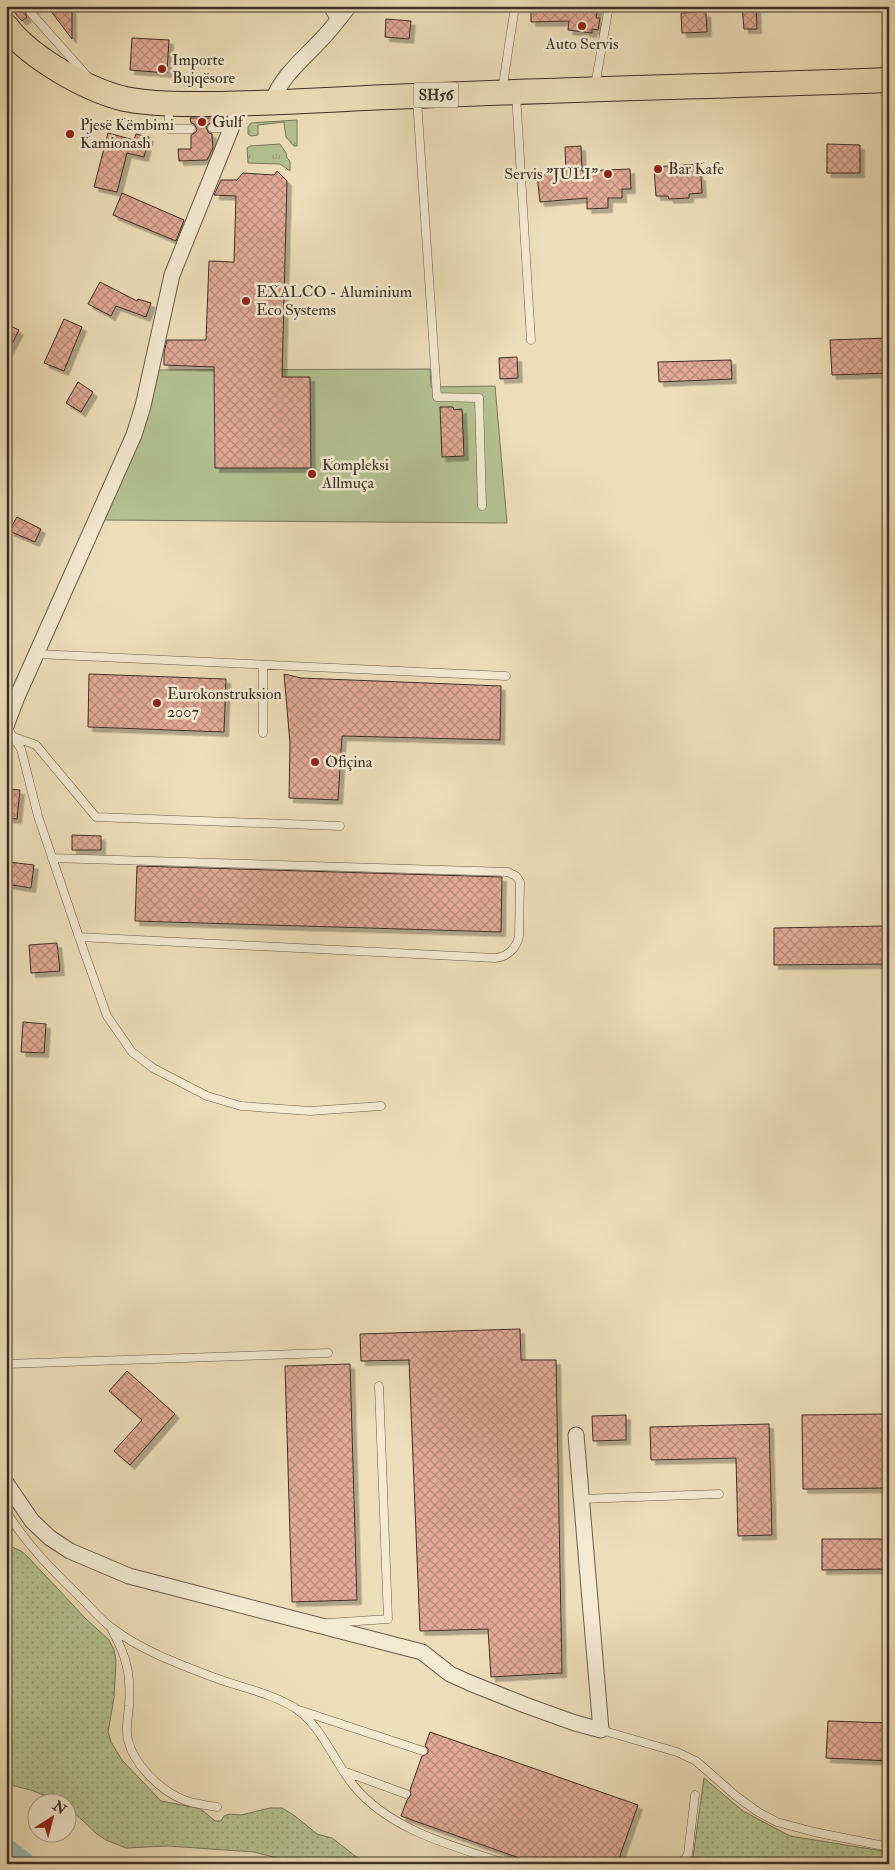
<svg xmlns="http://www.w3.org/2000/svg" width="895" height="1870" viewBox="0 0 895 1870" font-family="'IM FELL Double Pica',serif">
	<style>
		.grass { fill: url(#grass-dots); stroke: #78785c }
		.park { fill: url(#park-tufts); stroke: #78785c }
		.garden { fill: #b4c292; stroke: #78785c }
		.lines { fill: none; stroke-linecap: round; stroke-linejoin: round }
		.river { stroke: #99bcb2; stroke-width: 26 }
		.building { fill: url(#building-cross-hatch); stroke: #3d2f25; filter: url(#shadow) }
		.service-casing { stroke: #695b4a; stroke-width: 9 }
		.minor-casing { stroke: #695b4a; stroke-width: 17 }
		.primary-casing { stroke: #3d2f25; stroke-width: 26 }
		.service { stroke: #f3ead2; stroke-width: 8 }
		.minor { stroke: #f3ead2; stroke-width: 15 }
		.primary { stroke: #eddeb9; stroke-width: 24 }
		.poi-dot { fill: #8f2418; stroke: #f3ead2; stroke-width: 2 }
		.labels { text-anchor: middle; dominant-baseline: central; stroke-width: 5; stroke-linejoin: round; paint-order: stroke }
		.shield { fill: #f3ead2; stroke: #746759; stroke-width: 1 }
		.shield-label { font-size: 15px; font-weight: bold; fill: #3d2f25 }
		.poi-label { font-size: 16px; fill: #3d2f25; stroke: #f3ead2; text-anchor: start }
	</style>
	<defs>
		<pattern id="grass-dots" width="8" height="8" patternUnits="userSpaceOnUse" patternTransform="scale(1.25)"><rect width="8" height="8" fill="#b4c292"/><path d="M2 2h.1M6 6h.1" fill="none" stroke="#949e77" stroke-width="1.8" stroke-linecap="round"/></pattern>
		<pattern id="park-tufts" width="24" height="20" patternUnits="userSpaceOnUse" patternTransform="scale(1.25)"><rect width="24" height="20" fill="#b4c292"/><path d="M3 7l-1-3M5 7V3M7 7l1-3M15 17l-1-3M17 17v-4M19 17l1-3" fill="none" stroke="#949e77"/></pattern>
		<pattern id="building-cross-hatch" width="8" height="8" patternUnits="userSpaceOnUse" patternTransform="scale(1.25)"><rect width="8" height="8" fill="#e1a996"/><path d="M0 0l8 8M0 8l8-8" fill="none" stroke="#b88a7a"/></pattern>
		<filter id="shadow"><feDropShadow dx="4.5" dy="4.5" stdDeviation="0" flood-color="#0004"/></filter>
	</defs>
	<rect width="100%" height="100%" fill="#eddeb9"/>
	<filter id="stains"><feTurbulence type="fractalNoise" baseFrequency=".004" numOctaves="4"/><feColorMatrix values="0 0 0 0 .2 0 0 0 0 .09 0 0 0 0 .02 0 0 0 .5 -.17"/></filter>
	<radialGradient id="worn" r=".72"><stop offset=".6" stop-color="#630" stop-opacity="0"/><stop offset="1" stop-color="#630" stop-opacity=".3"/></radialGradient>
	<path class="grass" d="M10,1546L21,1551L28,1557L86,1619L109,1640L114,1650L116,1660L114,1698L108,1732L111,1742L122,1760L161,1801L197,1808L202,1810L215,1821H221L224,1816L230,1814L241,1815L270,1808H282L295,1816L317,1834L332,1838L355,1856L371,1864H300L254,1852L168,1846L126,1848L106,1840L97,1834L68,1807V1802H61L31,1790L6,1784V1549Z
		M704,1778L743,1811L790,1836L889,1852V1864H692Z"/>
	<path class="park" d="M297,120V146H294L286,137L284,122L258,125V135L251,136L248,134V127L251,123Z
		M280,144L286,153L287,158L290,161V171L280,164L248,163L247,148L250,146Z"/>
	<path class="garden" d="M430,369L431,387L495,386L507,523L101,520L157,370Z"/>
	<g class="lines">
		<path class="river" d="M6,1852L22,1864"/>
	</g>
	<path class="building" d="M9,6H38L35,9L30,7L27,9L25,14L27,17L22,21Z
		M47,6H70L72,13V39Z
		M531,6H598L596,18H600L598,30L592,29V33L568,30L569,21L531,22Z
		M742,6H756L757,29H744Z
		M706,12L707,32L682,33L681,13Z
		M386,19L411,21L409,39L385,37Z
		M132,38L169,40L167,73L130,70Z
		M190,118H212V122L207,125L206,128L209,133L212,134L213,148L207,160L179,161L178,149H191V135L196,132L197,129L194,124L191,123Z
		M108,133L134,140L136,134L149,137L144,157L127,153L117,192L94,187Z
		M827,144L860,145V173H827Z
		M581,146L582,171L630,169L631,189H622V198H608V208L587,209V198L540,202L537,175L566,172L565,147Z
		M698,164V176H701L702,193L689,194V198L669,199L668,196H656L654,167Z
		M277,171L287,181L282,377H310L311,468H215L214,367L164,365V353L167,340H206L209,261L234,262L236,196L214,195L221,180H237L243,173L274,175Z
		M122,193L184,220L176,241L113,215Z
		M100,282L137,301L138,299L151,303L146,317L116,306L111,316L88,304Z
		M64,319L82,327L64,371L44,363Z
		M6,324L19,330L6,356Z
		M889,338V373L832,375L830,340Z
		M517,357L518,378L500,379L499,358Z
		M731,360L732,379L659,382L658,362Z
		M78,382L93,392L81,412L66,403Z
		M440,407H453L454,410L462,409L464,456L442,457Z
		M17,517L41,529L35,542L9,531Z
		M89,674L226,679L224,732L88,727Z
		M284,674L301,678L501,686L500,740L342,736L338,800L289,798L290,743Z
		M6,789L20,790L17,819L6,818Z
		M72,835L101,836V850H72Z
		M9,862L34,865L31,888L6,884Z
		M137,866L502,877L501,932L135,921Z
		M884,926V964L774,965V928Z
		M57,943L60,971L31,973L29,945Z
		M23,1022L46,1024L44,1053L21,1052Z
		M520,1329L521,1360H556L562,1673L491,1677L488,1629L420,1631L409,1360L361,1361L360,1334Z
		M350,1364L357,1600L292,1602L285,1366Z
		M127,1371L175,1414L130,1465L114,1451L142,1420L109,1391Z
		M889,1414V1488L803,1489L802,1415Z
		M626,1415V1440L593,1441L592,1416Z
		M769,1424L772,1535L738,1536L736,1458L651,1460L650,1427Z
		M822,1539H889V1569L822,1570Z
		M828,1721L889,1723V1761L826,1758Z
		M430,1732L638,1805L617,1864H536L401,1816L407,1800L411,1795L410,1790L422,1756L428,1753V1749L425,1746Z"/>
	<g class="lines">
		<defs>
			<path id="service" d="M31,13L88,77
				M595,86L609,6
				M502,91L515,6
				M516,94L531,340
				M417,100L437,397L479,398L482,506
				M169,106V129H191
				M212,128H231
				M37,654L506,676
				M6,726L21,749L38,816L79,937L495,958C507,957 517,948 519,936L520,882L516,876L508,872L52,858
				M263,733V665
				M14,737L36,745L96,817L340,826
				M79,937L107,1016L132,1052L153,1068L207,1096L241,1106L310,1111L381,1106
				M6,1364L328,1353
				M581,1499L719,1494
				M6,1511C26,1544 54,1572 82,1599C92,1609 101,1620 112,1628C141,1650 176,1663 210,1676C238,1687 269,1692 295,1708C322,1726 334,1762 354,1786C391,1831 454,1846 507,1864
				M328,1623L388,1619L379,1386
				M112,1630C127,1657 131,1675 129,1706C128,1717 125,1730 128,1740C134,1765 161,1791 184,1800C194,1804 206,1805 217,1807
				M299,1710L423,1751
				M601,1730L677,1752L696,1761L736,1796L758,1812L777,1822L814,1832L889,1847
				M343,1771L406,1794
				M682,1864L688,1854L695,1795
				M887,1864L889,1847"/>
			<path id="minor" d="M331,6L339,19
				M272,102C281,77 301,61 319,42C330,31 340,18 349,6
				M6,726L17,697L134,435L143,406L172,275L241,104
				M6,1483L32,1521L50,1538L70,1551L129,1576L422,1652L450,1674L470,1683L525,1705L575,1723L601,1730L576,1435"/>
			<path id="primary" d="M6,26C30,58 87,90 125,99C156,105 188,104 220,104C285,103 351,98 416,96C573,89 731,86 889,80"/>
		</defs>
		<use href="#service" class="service-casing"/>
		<use href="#minor" class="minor-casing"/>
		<use href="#primary" class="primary-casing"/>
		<use href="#service" class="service"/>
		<use href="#minor" class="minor"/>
		<use href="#primary" class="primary"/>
	</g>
	<g class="poi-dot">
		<circle cx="582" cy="26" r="5"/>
		<circle cx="162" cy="69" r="5"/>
		<circle cx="202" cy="122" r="5"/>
		<circle cx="70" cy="134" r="5"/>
		<circle cx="658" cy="169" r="5"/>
		<circle cx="608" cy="174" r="5"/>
		<circle cx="246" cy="301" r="5"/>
		<circle cx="312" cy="474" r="5"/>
		<circle cx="157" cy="703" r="5"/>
		<circle cx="315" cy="762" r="5"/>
	</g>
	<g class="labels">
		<rect class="shield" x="413.5" y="82.5" width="45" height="25" rx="4"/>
		<g class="shield-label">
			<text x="436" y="95">SH56</text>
		</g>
		<g class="poi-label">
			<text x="582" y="44" text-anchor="middle">Auto Servis</text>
			<text x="172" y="60">Importe<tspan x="172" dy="18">Bujqësore</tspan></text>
			<text x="212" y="122">Gulf</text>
			<text x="80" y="125">Pjesë Këmbimi<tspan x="80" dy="18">Kamionash</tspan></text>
			<text x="668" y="169">Bar Kafe</text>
			<text x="598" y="174" text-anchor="end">Servis "JULI"</text>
			<text x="256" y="292">EXALCO - Aluminium<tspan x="256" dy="18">Eco Systems</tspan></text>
			<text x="322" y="465">Kompleksi<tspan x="322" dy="18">Allmuça</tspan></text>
			<text x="167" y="694">Eurokonstruksion<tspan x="167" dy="18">2007</tspan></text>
			<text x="325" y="762">Ofiçina</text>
		</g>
	</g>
	<rect width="895" height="1870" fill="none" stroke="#eddeb9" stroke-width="25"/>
	<rect x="8" y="8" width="880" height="1855" fill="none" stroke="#3d2f25" stroke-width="2.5"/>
	<rect x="12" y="12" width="870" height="1845" fill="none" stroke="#3d2f25"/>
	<g transform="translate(52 1818) rotate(36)"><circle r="24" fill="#f3ead2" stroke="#aa9f8d"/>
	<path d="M0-4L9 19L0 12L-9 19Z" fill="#8f2418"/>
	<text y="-8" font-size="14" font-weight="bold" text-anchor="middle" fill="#3d2f25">N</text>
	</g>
	<rect width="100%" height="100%" filter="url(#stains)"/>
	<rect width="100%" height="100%" fill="url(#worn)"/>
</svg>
